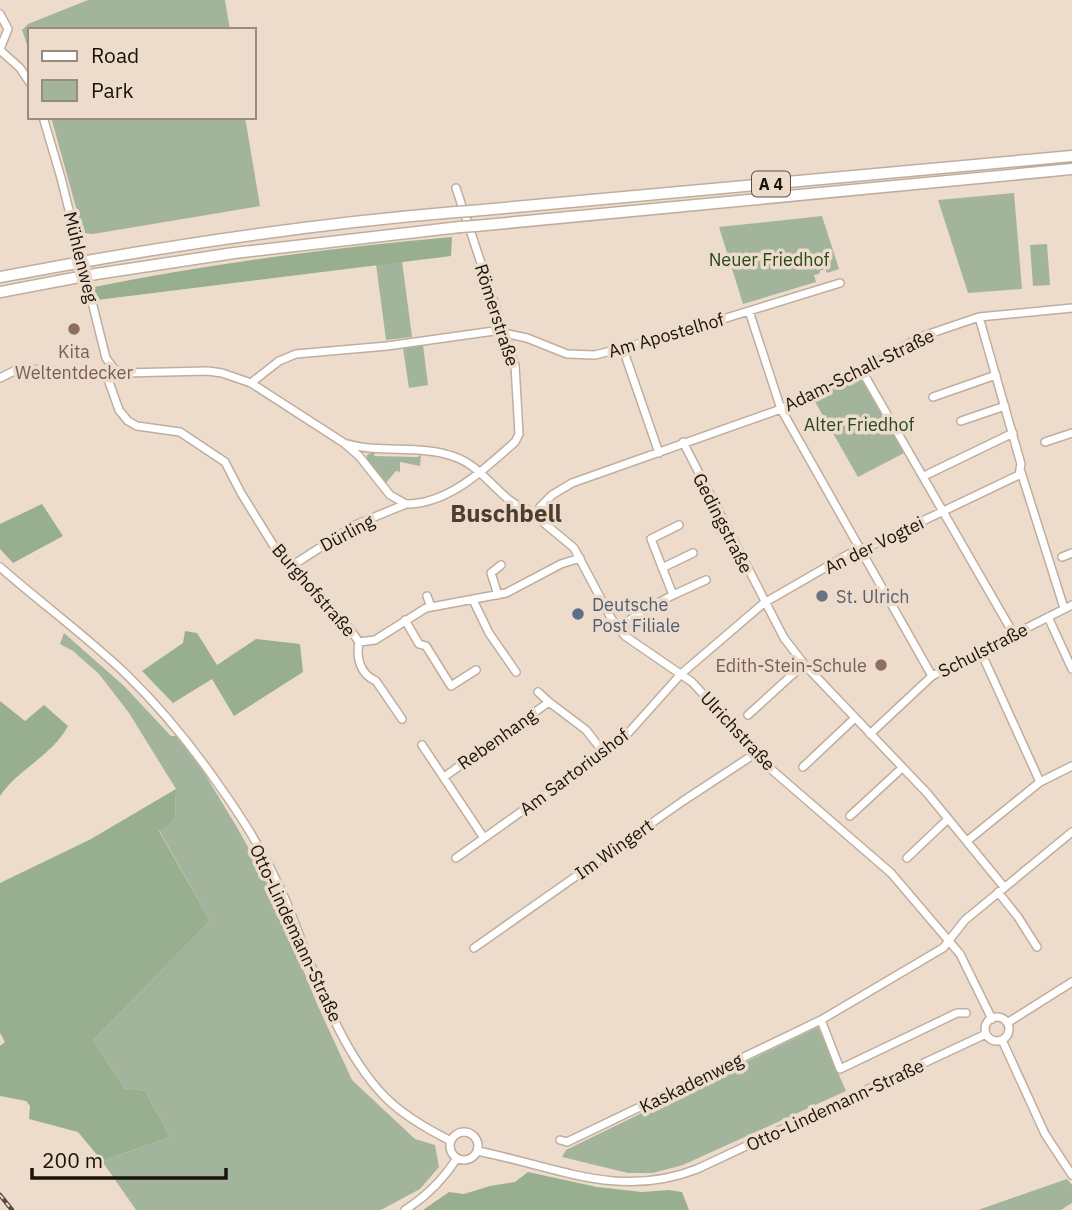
<svg xmlns="http://www.w3.org/2000/svg" width="1072" height="1210" viewBox="0 0 1072 1210" font-family="'IBM Plex Sans',sans-serif">
	<style>
		.green { fill: #a3b49d }
		.forest { fill: #97af8f }
		.lines { fill: none; stroke-linecap: round; stroke-linejoin: round }
		.minor-casing { stroke: #bfae9e; stroke-width: 10 }
		.highway-casing { stroke: #bfae9e; stroke-width: 13 }
		.minor { stroke: #fff; stroke-width: 7 }
		.highway { stroke: #fff; stroke-width: 10 }
		.rail-casing { stroke: #544b42; stroke-width: 4.5 }
		.rail { stroke: #eddccb; stroke-width: 2; stroke-dasharray: 5; stroke-linecap: butt }
		.highway-bridge-casing { stroke: #bfae9e; stroke-width: 13; stroke-linecap: butt }
		.highway-bridge { stroke: #fff; stroke-width: 10 }
		.education-dot { fill: #8d6e63; stroke: #eddccb; stroke-width: 2.5 }
		.worship-dot { fill: #6b7280; stroke: #eddccb; stroke-width: 2.5 }
		.service-dot { fill: #5c6f8a; stroke: #eddccb; stroke-width: 2.5 }
		.labels { text-anchor: middle; dominant-baseline: central; stroke-width: 7; stroke-linejoin: round; paint-order: stroke }
		.shield { fill: #eddccb; stroke: #594f46; stroke-width: 2 }
		.shield-label { font-size: 16px; font-weight: bold; fill: #19130d }
		.street-label { font-size: 18px; fill: #19130d; stroke: #eddccb }
		.park-label { font-size: 18px; fill: #28491b; stroke: #eddccb }
		.education-label { font-size: 18px; fill: #785e54; stroke: #eddccb }
		.worship-label { font-size: 18px; fill: #5b616d; stroke: #eddccb; text-anchor: start }
		.service-label { font-size: 18px; fill: #4e5e75; stroke: #eddccb; text-anchor: start }
		.district-label { font-size: 24px; font-weight: bold; fill: #4c3e30; stroke: #eddccb }
	</style>
	<rect width="100%" height="100%" fill="#eddccb"/>
	<path class="green" d="M88,0H225L230,30H30V53L22,30L28,24Z
		M51,117H245L260,206L93,234L83,233Z
		M1014,193L1022,289L968,293L938,200Z
		M822,216L839,269L827,273L825,269L820,271L819,274L814,275L816,282L743,304L719,227Z
		M1047,244L1050,285L1033,286L1030,245Z
		M402,261L412,337L386,340L376,264Z
		M423,345L428,385L409,388L403,348Z
		M862,376L906,452L858,477L814,400Z
		M372,452H375L374,456L418,457L421,454L420,466L400,462V472L396,471L385,484L366,459L367,455Z
		M64,633L124,686L171,736H176L203,771L238,829L270,887L317,1004L352,1080L415,1139L435,1145L439,1167L420,1189L381,1210H136L102,1161L170,1137L145,1091L124,1088L93,1040L210,921L159,830L175,819L176,789L129,713L99,674L73,651L60,644Z
		M818,1027L846,1091L683,1165L653,1173H628L562,1157L566,1150Z
		M1067,1179L1072,1185V1203L1061,1210H978Z"/>
	<path class="forest" d="M452,237L451,256L97,300L94,287C212,263 332,248 452,237Z
		M42,504L63,536L13,563L0,549V524Z
		M185,631L197,633L217,665L256,639L300,644L303,672L234,716L212,679L173,703L142,671L183,643Z
		M0,701L25,721L44,705L68,726C53,755 17,770 0,796Z
		M176,789L175,819L159,831L210,921L93,1040L124,1088L145,1091L170,1137L102,1161L78,1132L29,1119L30,1106L26,1101L0,1096V1046L5,1042L0,1033V883L91,839Z
		M528,1172L597,1187L642,1192L669,1190L682,1192L689,1210H423L449,1192L464,1194L490,1186L515,1182Z"/>
	<g class="lines">
		<defs>
			<path id="minor" d="M0,14L8,29L0,49
				M0,50L20,68L30,83
				M43,117L61,178L106,358L114,369L124,373L208,371L222,373L251,383L344,443L359,456L390,495L406,504C450,504 485,468 515,442L519,434L515,365L456,188
				M749,311L781,409L932,676
				M623,349L659,453
				M862,371L1013,633
				M110,373L108,379L119,410L128,421L137,426L180,432L225,462L241,493L280,556L347,625L359,642L375,640L426,608L506,593L561,564L580,558
				M0,378L14,371L27,369L103,374L112,371
				M251,383L279,361L296,354L387,346L494,331L527,338L567,354L595,355L658,339L840,283
				M933,397L996,375
				M961,421L1005,406
				M683,442L784,638L804,664L927,793L1004,887
				M1045,442L1072,433
				M348,444C382,454 421,444 455,457C486,468 499,501 528,510
				M1021,472L1064,608
				M924,476L1013,433
				M540,507L552,495L572,483L781,409L862,371L920,337L979,317L1072,308
				M538,518L574,548L611,618L625,636L692,682L772,770L891,873L960,954L992,1019
				M1062,557L1072,553
				M0,567C41,603 86,636 126,674C160,707 191,745 218,784C244,820 267,858 285,899C313,965 334,1044 385,1097C404,1116 427,1129 451,1141
				M290,567L355,525L406,504
				M662,568L693,553
				M498,595L491,573L501,565
				M673,595L706,580
				M427,596L431,607
				M473,600L489,633L516,672
				M1048,617L1072,669
				M405,620L419,644L426,646L451,686L476,670
				M618,628L641,612L673,595L651,539L679,525
				M359,642C356,658 360,674 376,681L402,719
				M980,650L1040,782
				M538,692L549,702
				M748,715L804,664
				M870,734L932,676L1072,605
				M422,745L484,838
				M803,767L855,718
				M444,777L549,702L586,730L604,753
				M850,816L902,768
				M967,841L1040,782L1072,766
				M456,858L622,740L681,674L764,603L854,551L868,547L1019,475L1021,464L979,317
				M907,858L948,819
				M998,892L1018,917L1037,947
				M474,948L683,801L756,753
				M985 1029a12 12 0 1 1 24 0a12 12 0 1 1-24 0Z
				M821,1020L840,1069L957,1013H966
				M1007,1023L1072,982
				M1002,1040L1045,1134L1072,1175
				M450 1146a14 14 0 1 1 28 0a14 14 0 1 1-28 0Z
				M560,1140L567,1142L821,1020L943,948L965,920L1072,832
				M477,1151C555,1166 618,1200 697,1169L986,1034
				M405,1210C427,1196 443,1180 457,1158"/>
			<path id="highway" d="M471,211L1072,156
				M475,226L1072,169
				M93,260C213,239 334,222 456,212
				M96,274L234,253L460,227
				M0,277L71,264
				M0,292L74,278"/>
		</defs>
		<use href="#minor" class="minor-casing"/>
		<use href="#highway" class="highway-casing"/>
		<use href="#minor" class="minor"/>
		<use href="#highway" class="highway"/>
		<defs>
			<path id="rail" d="M0,1195L12,1210"/>
		</defs>
		<use href="#rail" class="rail-casing"/>
		<use href="#rail" class="rail"/>
		<defs>
			<path id="highway-bridge" d="M456,212L471,211
				M460,227L475,226
				M71,264L93,260
				M74,278L96,274"/>
		</defs>
		<use href="#highway-bridge" class="highway-bridge-casing"/>
		<use href="#highway-bridge" class="highway-bridge"/>
	</g>
	<g class="education-dot">
		<circle cx="74" cy="329" r="7"/>
		<circle cx="881" cy="665" r="7"/>
	</g>
	<circle class="worship-dot" cx="822" cy="596" r="7"/>
	<circle class="service-dot" cx="578" cy="614" r="7"/>
	<g class="labels">
		<rect class="shield" x="752" y="171.5" width="38" height="25" rx="5"/>
		<g class="shield-label">
			<text x="771" y="184">A 4</text>
		</g>
		<g class="street-label">
			<text transform="translate(81 257) rotate(76)">Mühlenweg</text>
			<text transform="translate(497 315) rotate(72)">Römerstraße</text>
			<text transform="translate(666 335) rotate(-16)">Am Apostelhof</text>
			<text transform="translate(859 370) rotate(-26)">Adam-Schall-Straße</text>
			<text transform="translate(723 523) rotate(63)">Gedingstraße</text>
			<text transform="translate(347 533) rotate(-28)">Dürling</text>
			<text transform="translate(874 545) rotate(-26)">An der Vogtei</text>
			<text transform="translate(314 590) rotate(49)">Burghofstraße</text>
			<text transform="translate(983 650) rotate(-27)">Schulstraße</text>
			<text transform="translate(738 731) rotate(47)">Ulrichstraße</text>
			<text transform="translate(497 739) rotate(-35)">Rebenhang</text>
			<text transform="translate(574 772) rotate(-37)">Am Sartoriushof</text>
			<text transform="translate(614 849) rotate(-35)">Im Wingert</text>
			<text transform="translate(296 933) rotate(65)">Otto-Lindemann-Straße</text>
			<text transform="translate(691 1083) rotate(-26)">Kaskadenweg</text>
			<text transform="translate(835 1105) rotate(-25)">Otto-Lindemann-Straße</text>
		</g>
		<g class="park-label">
			<text x="769" y="259">Neuer Friedhof</text>
			<text x="859" y="424">Alter Friedhof</text>
		</g>
		<g class="education-label">
			<text x="74" y="351">Kita<tspan x="74" dy="21">Weltentdecker</tspan></text>
			<text x="867" y="665" text-anchor="end">Edith-Stein-Schule</text>
		</g>
		<g class="worship-label">
			<text x="836" y="596">St. Ulrich</text>
		</g>
		<g class="service-label">
			<text x="592" y="604">Deutsche<tspan x="592" dy="21">Post Filiale</tspan></text>
		</g>
		<g class="district-label">
			<text x="506" y="513">Buschbell</text>
		</g>
	</g>
	<rect x="28" y="28" width="228" height="91" fill="#eddccb" stroke="#988c7f" stroke-width="2"/>
	<rect x="42" y="51" width="35" height="10" fill="#ffffff" stroke="#988c7f" stroke-width="2"/>
	<text x="91" y="63" font-size="21" fill="#19130d">Road</text>
	<rect x="42" y="80" width="35" height="21" fill="#a3b49d" stroke="#988c7f" stroke-width="2"/>
	<text x="91" y="98" font-size="21" fill="#19130d">Park</text>
	<path d="M32 1168v10h194v-10" fill="none" stroke="#19130d" stroke-width="3.5"/>
	<text x="42" y="1168" font-size="21" fill="#19130d" stroke="#eddccb" stroke-width="5" paint-order="stroke">200 m</text>
</svg>
